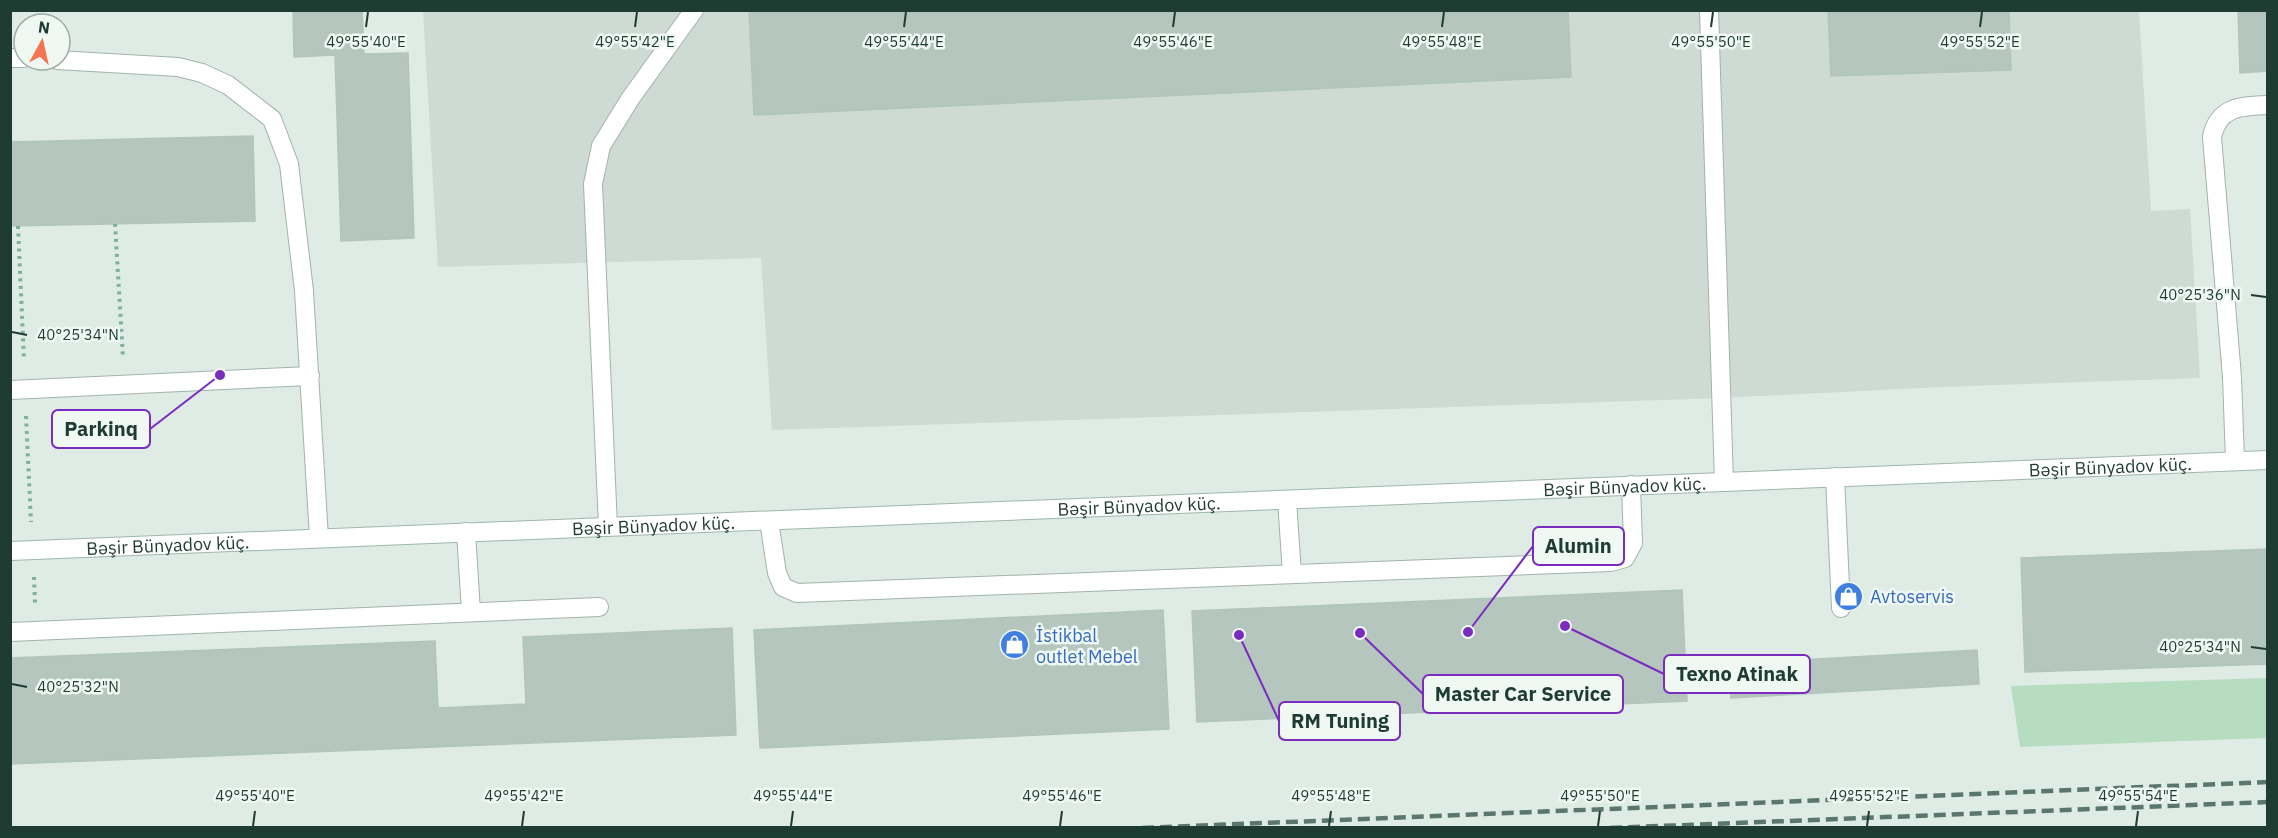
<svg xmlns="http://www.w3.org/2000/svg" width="2278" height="838" viewBox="0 0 2278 838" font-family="'IBM Plex Sans',sans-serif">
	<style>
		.built { fill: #cddbd4 }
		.green { fill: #b7ddc0 }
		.building { fill: #b4c6be; stroke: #b1c5bc; stroke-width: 1.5 }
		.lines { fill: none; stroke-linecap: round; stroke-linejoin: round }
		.lane-casing { stroke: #a2b3ac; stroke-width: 20 }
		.secondary-casing { stroke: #9db7ad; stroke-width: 20 }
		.path { stroke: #7eb09f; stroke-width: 4; stroke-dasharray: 3 4.5; stroke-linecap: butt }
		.lane { stroke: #fff; stroke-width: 18 }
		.secondary { stroke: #fff; stroke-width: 18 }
		.rail { stroke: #5a776e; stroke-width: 4.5; stroke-dasharray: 12 6; stroke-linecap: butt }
		.ticks { fill: none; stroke: #1f3c33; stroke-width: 2 }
		.labels { text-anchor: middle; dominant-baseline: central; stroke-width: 5; stroke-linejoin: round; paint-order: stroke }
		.street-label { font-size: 18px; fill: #1f3c33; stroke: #eff8f3 }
		.shop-label { font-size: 18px; fill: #366cbe; stroke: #eff8f3; text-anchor: start }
		.ticks-label { font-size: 15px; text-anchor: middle; fill: #1f3c33; stroke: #eff8f3; stroke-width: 5; stroke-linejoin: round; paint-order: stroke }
		.leader { fill: none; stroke: #7b2cbf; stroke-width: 2 }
		.callout-dot { fill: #7b2cbf; stroke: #eff8f3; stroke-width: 2 }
		.callout { fill: #eff8f3; stroke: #7b2cbf; stroke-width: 2 }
		.callout-label { font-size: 20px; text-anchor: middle; font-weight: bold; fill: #1f3c33 }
	</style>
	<rect width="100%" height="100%" fill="#dfebe5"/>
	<path class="built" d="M423,11H2139L2151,211L2190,209L2200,378L1941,387L1721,398L772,430L761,258L438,267Z"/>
	<path class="green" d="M2267,678V738L2020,747L2011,686Z"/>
	<path class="building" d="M293,10H362L364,54L408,53L414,238L341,241L335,55L294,57Z
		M749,10H1568L1571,77L754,115Z
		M1828,10H2009L2011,70L1831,76Z
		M2238,10H2268V71L2240,73Z
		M253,136L255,221L10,226V142Z
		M2268,549V664L2025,672L2021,558Z
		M1682,590L1687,701L1197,722L1192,611Z
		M1163,610L1169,729L760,748L754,630Z
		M732,628L736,735L10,764V658L435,641L438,708L526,704L523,637Z
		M1977,650L1979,684L1731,698L1729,664Z"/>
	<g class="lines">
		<defs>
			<path id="lane" d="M1709,10L1724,482
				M10,58H24
				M57,60L178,67L202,73L228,85L272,119L289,164L304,291L319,538
				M10,390L310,376
				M2235,461L2232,377L2212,137C2218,107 2240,106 2268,105
				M1835,477L1841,608
				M1287,500L1292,574
				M769,521L777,573L783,587L797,593L1611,562L1625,558L1633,543L1631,485
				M608,527L593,184L601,146L630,99L694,10
				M466,532L471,612
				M10,632L599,607"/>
			<g id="secondary">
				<path id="s1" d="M10,551L2268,460"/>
			</g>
		</defs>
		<use href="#lane" class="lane-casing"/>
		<use href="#secondary" class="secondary-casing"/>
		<path class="path" d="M115,224L123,357
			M18,226L24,360
			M26,416L31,522
			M34,577L35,603"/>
		<use href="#lane" class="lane"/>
		<use href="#secondary" class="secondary"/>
		<path class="rail" d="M1142,828L2268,782
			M1610,828L2268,802"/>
	</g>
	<path class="ticks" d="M366,27L368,12M635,27L637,12M904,27L906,12M1173,27L1175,12M1442,27L1444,12M1711,27L1713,12M1980,27L1982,12M2251,295L2266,297M12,332L27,335M2251,647L2266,649M12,684L27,687M253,826L255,811M522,826L524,811M791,826L793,811M1060,826L1062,811M1329,826L1331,811M1598,826L1600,811M1867,826L1869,811M2136,826L2138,811"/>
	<defs>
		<symbol id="shop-disc" viewBox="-11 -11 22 22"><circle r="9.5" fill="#3f7fe0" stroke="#eff8f3"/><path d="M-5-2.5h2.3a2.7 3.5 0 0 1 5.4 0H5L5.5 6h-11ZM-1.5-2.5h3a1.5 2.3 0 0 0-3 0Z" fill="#fff"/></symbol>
	</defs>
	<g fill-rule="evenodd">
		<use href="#shop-disc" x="1832" y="580" width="33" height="33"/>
		<use href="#shop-disc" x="998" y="628" width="33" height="33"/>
	</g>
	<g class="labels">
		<g class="street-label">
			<text stroke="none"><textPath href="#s1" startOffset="2102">Bəşir Bünyadov küç.</textPath></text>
			<text stroke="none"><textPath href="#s1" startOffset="1616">Bəşir Bünyadov küç.</textPath></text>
			<text stroke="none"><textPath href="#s1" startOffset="1130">Bəşir Bünyadov küç.</textPath></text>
			<text stroke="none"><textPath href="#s1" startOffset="644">Bəşir Bünyadov küç.</textPath></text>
			<text stroke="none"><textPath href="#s1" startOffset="158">Bəşir Bünyadov küç.</textPath></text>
		</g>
		<g class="shop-label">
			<text x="1870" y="596">Avtoservis</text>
			<text x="1036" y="635">İstikbal<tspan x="1036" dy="21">outlet Mebel</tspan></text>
		</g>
	</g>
	<g class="ticks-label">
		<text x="366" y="47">49°55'40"E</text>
		<text x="635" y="47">49°55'42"E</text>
		<text x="904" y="47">49°55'44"E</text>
		<text x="1173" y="47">49°55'46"E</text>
		<text x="1442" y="47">49°55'48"E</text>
		<text x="1711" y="47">49°55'50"E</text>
		<text x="1980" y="47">49°55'52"E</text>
		<text x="2200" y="300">40°25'36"N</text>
		<text x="78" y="340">40°25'34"N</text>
		<text x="2200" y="652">40°25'34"N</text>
		<text x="78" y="692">40°25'32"N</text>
		<text x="255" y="801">49°55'40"E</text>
		<text x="524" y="801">49°55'42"E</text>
		<text x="793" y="801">49°55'44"E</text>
		<text x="1062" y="801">49°55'46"E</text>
		<text x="1331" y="801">49°55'48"E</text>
		<text x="1600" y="801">49°55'50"E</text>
		<text x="1869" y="801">49°55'52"E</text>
		<text x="2138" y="801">49°55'54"E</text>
	</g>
	<path class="leader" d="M220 375L150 429M1468 632L1533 546M1565 626L1664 674M1360 633L1423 694M1239 635L1279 721"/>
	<g class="callout-dot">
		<circle cx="220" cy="375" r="6"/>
		<circle cx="1468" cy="632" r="6"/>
		<circle cx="1565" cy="626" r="6"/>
		<circle cx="1360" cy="633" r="6"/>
		<circle cx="1239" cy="635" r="6"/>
	</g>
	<g class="callout">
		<rect x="52" y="410" width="98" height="38" rx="6"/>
		<rect x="1533" y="527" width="91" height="38" rx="6"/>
		<rect x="1664" y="655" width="146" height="38" rx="6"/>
		<rect x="1423" y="675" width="200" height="38" rx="6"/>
		<rect x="1279" y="702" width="121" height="38" rx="6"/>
	</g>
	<g class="callout-label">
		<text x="101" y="436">Parkinq</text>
		<text x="1578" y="553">Alumin</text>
		<text x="1737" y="681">Texno Atinak</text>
		<text x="1523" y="701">Master Car Service</text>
		<text x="1340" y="728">RM Tuning</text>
	</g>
	<rect width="2278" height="838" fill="none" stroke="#1f3c33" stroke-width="24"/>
	<g transform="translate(42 42) rotate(8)"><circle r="28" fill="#eff8f3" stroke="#9cada6" stroke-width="1.5"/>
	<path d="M0-4.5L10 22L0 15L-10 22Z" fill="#f77451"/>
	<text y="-9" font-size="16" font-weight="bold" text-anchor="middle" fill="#1f3c33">N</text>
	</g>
</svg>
